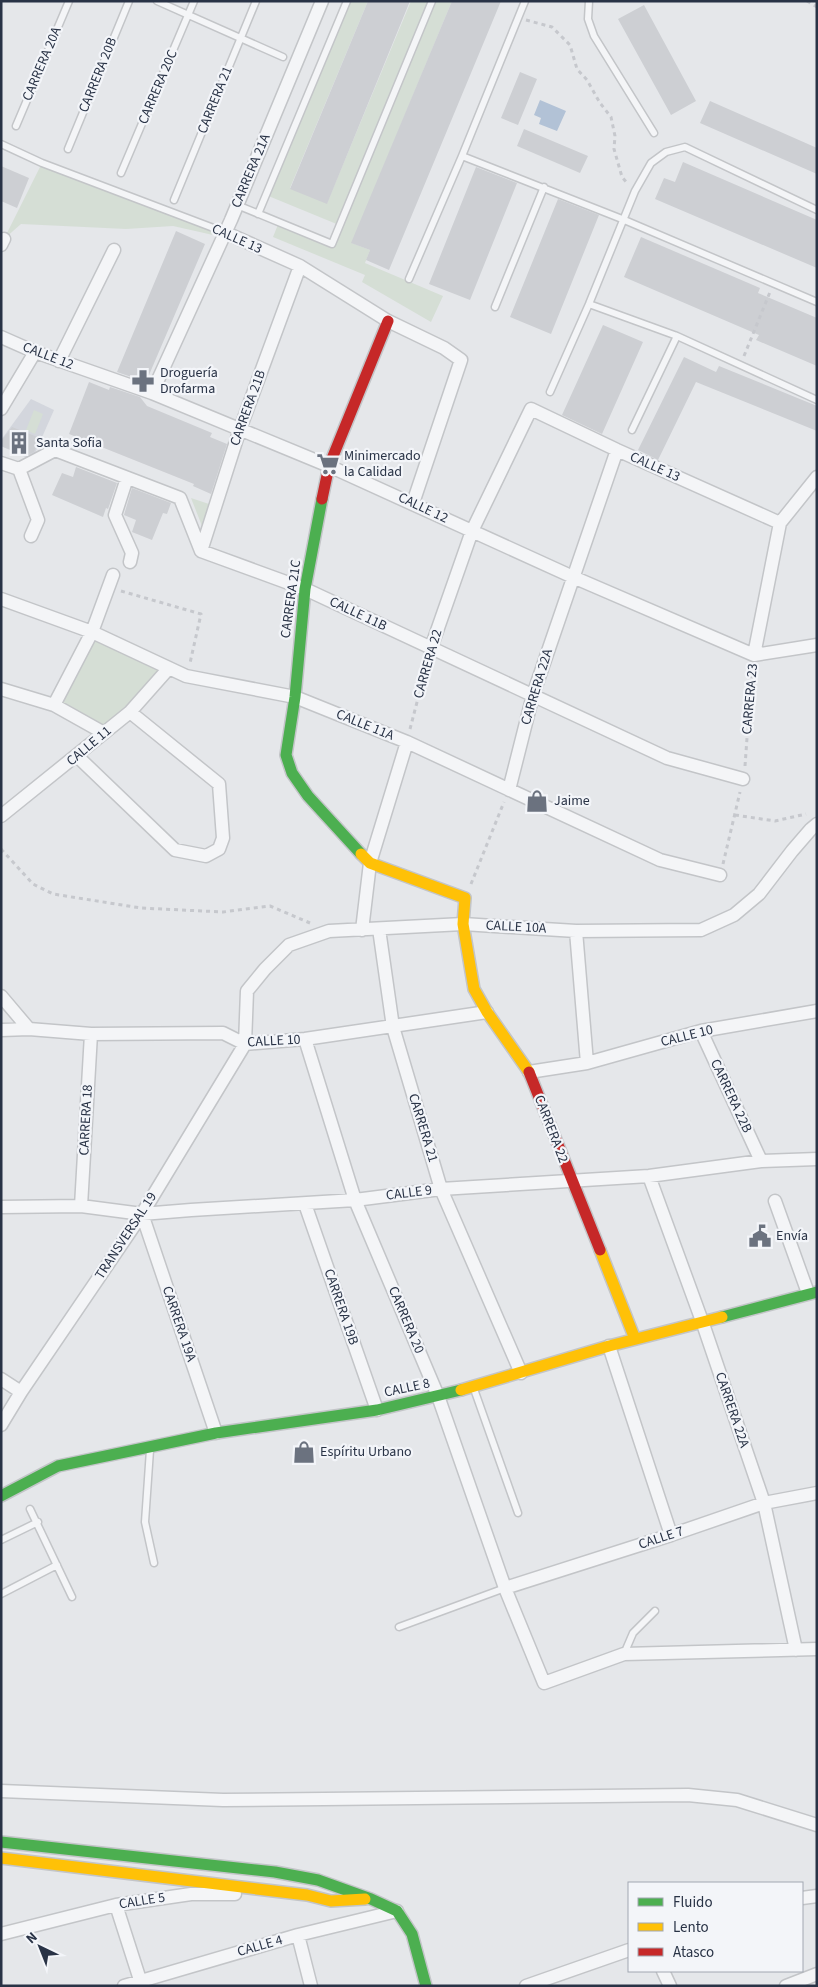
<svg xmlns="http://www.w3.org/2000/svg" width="818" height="1987" viewBox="0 0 818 1987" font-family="'Source Sans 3',sans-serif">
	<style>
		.built { fill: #d3d6dd }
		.green { fill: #d5ded5 }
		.water { fill: #b2c2d6 }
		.building { fill: #cdcfd3 }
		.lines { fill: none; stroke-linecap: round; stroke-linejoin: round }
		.lane-casing { stroke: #c3c5c8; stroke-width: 9 }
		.street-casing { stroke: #c3c5c8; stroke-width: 15 }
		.fast-casing { stroke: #c3c5c8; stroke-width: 14 }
		.slow-casing { stroke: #c3c5c8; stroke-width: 14 }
		.jam-casing { stroke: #c3c5c8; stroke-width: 14 }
		.path { stroke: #c6c8cd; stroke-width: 3; stroke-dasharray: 4 4; stroke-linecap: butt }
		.lane { stroke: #f4f5f7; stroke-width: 6 }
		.street { stroke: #f4f5f7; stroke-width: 12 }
		.fast { stroke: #4caf50; stroke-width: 11 }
		.slow { stroke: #ffc107; stroke-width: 11 }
		.jam { stroke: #c62828; stroke-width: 11 }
		.labels { text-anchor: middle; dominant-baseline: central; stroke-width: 4.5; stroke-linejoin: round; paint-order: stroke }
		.street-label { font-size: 14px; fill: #293346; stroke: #f3f5f9 }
		.poi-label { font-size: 14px; fill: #293346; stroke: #f3f5f9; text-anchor: start }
	</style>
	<rect width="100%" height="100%" fill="#e5e7ea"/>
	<path class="built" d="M31,399L54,410L32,460L1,446V440Z"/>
	<path class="green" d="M347,1H368L290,188L327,203L411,1H452L352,243L370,250L365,263L443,296L431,322L362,282L365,275L273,237L279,222L331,244L339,225L266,195Z
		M42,163L216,229L213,235L173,226L126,229L21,224L4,239Z
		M34,410L43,414L35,434L26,430Z
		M191,498L209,504L202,526Z
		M92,632L169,668L104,733L54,705Z"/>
	<path class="water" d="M540,100L566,111L557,131L539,124L541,118L534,115Z"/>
	<path class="building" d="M368,1H410L327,204L290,189Z
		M452,1H501L389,270L366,260L370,250L351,243Z
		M644,5L696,101L671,115L618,19Z
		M520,72L537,79L518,125L501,118Z
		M710,101L817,148V174L700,123Z
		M524,129L588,156L580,173L517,146Z
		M683,162L817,220V268L655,199L664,178L675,182Z
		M1,166L29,178L17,208L1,201Z
		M476,167L517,183L470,300L429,284Z
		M558,199L599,215L551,334L510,317Z
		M176,231L205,244L146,382L117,372Z
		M641,237L760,288L758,293L817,318V366L756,340L759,335L624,277Z
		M603,325L643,342L602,434L562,415Z
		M684,357L716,372L719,366L817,406V431L696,382L658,460L638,450Z
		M89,382L109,390L110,387L140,397L147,406L212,433L210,437L227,444L211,494L193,486L194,484L69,434Z
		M12,427L40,438L34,452L26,456L1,446V441Z
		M76,467L117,483L108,509L106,508L103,517L52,495L62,473L73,477Z
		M132,488L171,503L167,514L163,513L152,540L132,532L136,520L124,515Z"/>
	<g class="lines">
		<defs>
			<path id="lane" d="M157,1L283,57
				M589,1L588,19L594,36L654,133
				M16,126L69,1
				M1,144L42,163L224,232
				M68,149L129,1
				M462,156L622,219L817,302
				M121,173L194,1
				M174,200L256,1
				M237,205L332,244L432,1
				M258,214L347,1
				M409,279L462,156L525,1
				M589,304L677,336L817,400
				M495,307L544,187
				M550,392L589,304L635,191L651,163L666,152L685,147L817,210
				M632,430L677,336
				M474,1389L518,1513
				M150,1450L145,1522L154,1563
				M30,1509L72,1597
				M1,1540L38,1522
				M1,1594L57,1565
				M399,1627L505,1588
				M624,1654L633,1633L655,1611"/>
			<path id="street" d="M224,232L300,266L388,321L444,348L461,360L413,503
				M1,245L4,239
				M1,337L35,352L152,393L329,466L573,577L754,655L817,645
				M59,361L114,250
				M152,393L231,220L322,1
				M1,409L35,352
				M1,463L19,469L55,450L180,498L201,551L305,589L667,758L743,779
				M19,469L38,520L31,536
				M127,478L115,515L132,553L130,562
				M201,551L240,429L300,266
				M1,599L92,632L186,676L295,697L407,742L660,860L720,875
				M431,648L472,531L531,409L617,450L780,523
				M754,655L780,523L817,477
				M1,689L54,705L104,733
				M54,705L92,632L113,575
				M77,756L175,850L206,856L219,849L223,838L219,784L130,712
				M509,790L533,695L617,450
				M1,816L130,712L169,668
				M379,929L393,1027L441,1189L521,1373
				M362,930L370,863L407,742
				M576,931L587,1063
				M1,996L29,1029
				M1,1030L29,1029L91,1034L223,1033L245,1044L305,1039L487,1012
				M701,1031L761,1161
				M305,1039L355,1200L438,1396L505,1588L544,1683L624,1654L817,1649
				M529,1072L587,1063L701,1031L817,1011
				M649,1176L702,1321L764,1503L796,1650
				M775,1201L808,1293
				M305,1204L377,1410
				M81,1206L91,1034
				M1,1207L81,1206L142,1214L191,1210L355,1200L441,1189L649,1176L761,1161L817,1159
				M142,1214L216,1433
				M609,1346L671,1535
				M1,1379L21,1392
				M1,1425L21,1392L142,1214L245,1044L247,991L265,969L289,945L329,931L463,924L576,931L701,930L734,915L759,894L792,851L811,829L817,824
				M505,1588L671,1535L764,1503L817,1493
				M1,1791L223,1800L688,1795L737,1800L817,1825
				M802,1898L817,1896
				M116,1905L142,1986
				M1,1934L116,1905L191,1894H235
				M298,1935L311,1986
				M663,1971L670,1986
				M124,1986L298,1935L397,1911
				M526,1986L629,1950
				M786,1986L817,1974"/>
			<path id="fast" d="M322,499L305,589L295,697L286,755L292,773L308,796L361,854
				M722,1317L817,1292
				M1,1496L58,1466L216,1433L377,1410L461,1390
				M1,1842L275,1872L318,1880L371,1899L397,1911L412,1934L426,1986"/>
			<path id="slow" d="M361,854L370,863L465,898L463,924L474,989L487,1012L529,1072
				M600,1250L635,1339
				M461,1390L609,1346L722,1317
				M1,1858L307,1895L331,1901L365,1899"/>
			<path id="jam" d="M322,499L329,466L388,321
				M529,1072L600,1250"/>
		</defs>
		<use href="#lane" class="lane-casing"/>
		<use href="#street" class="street-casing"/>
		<use href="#fast" class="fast-casing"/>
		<use href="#slow" class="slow-casing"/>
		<use href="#jam" class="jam-casing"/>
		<path class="path" d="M807,1L817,7
			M526,20L552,27L570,45L577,69L587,80L600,103L611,117L615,136L614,149L622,177L627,183
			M744,356L770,292
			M121,591L201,614L190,663
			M410,729L428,660
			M745,766L752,668
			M735,815L775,821L806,814
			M1,849L33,884L53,894L141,908L223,912L270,906L310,923
			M723,864L740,792
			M471,884L504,802"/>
		<use href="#lane" class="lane"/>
		<use href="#street" class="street"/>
		<use href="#fast" class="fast"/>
		<use href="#slow" class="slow"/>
		<use href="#jam" class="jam"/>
	</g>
	<defs>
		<symbol id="pharmacy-bare" viewBox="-9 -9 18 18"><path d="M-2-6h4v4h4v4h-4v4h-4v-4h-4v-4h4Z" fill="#6b727f" stroke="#f3f5f9" stroke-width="2.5" paint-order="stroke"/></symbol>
		<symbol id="building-bare" viewBox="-9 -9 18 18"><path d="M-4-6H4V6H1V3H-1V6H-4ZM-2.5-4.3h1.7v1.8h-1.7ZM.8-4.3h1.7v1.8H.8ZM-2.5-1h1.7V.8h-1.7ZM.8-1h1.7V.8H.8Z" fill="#6b727f" stroke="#f3f5f9" stroke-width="2.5" paint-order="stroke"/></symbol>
		<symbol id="supermarket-bare" viewBox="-9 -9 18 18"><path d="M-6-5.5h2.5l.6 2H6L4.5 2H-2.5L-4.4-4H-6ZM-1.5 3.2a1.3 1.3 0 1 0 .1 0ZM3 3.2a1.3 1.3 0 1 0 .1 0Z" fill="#6b727f" stroke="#f3f5f9" stroke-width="2.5" paint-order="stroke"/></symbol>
		<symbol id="shop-bare" viewBox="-9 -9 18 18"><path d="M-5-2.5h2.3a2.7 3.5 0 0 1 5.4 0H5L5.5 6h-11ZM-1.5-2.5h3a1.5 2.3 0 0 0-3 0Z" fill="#6b727f" stroke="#f3f5f9" stroke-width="2.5" paint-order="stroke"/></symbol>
		<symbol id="civic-bare" viewBox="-9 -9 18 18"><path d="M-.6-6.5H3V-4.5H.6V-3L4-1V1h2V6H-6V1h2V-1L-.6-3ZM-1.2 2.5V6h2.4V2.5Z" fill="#6b727f" stroke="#f3f5f9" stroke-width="2.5" paint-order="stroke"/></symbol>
	</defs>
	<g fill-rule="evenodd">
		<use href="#pharmacy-bare" x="127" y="365" width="32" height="32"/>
		<use href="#building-bare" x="3" y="427" width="32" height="32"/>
		<use href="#supermarket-bare" x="312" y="448" width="32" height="32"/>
		<use href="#shop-bare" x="521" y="785" width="32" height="32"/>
		<use href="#civic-bare" x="744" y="1220" width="32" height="32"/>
		<use href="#shop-bare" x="288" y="1436" width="32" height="32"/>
	</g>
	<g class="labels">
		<g class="street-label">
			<text transform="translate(42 64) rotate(-67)">CARRERA 20A</text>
			<text transform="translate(98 75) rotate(-68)">CARRERA 20B</text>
			<text transform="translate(158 87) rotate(-67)">CARRERA 20C</text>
			<text transform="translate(215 100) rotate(-68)">CARRERA 21</text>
			<text transform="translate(251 171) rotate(-67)">CARRERA 21A</text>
			<text transform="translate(237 239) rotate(24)">CALLE 13</text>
			<text transform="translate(48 356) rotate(21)">CALLE 12</text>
			<text transform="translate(248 408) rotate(-70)">CARRERA 21B</text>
			<text transform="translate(655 467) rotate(24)">CALLE 13</text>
			<text transform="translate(423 508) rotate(25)">CALLE 12</text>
			<text transform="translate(291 599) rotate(-82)">CARRERA 21C</text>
			<text transform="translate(358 614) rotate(25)">CALLE 11B</text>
			<text transform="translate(428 664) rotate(-74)">CARRERA 22</text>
			<text transform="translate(537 687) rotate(-73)">CARRERA 22A</text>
			<text transform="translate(750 699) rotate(-85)">CARRERA 23</text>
			<text transform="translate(365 725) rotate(22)">CALLE 11A</text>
			<text transform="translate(89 746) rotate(-40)">CALLE 11</text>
			<text transform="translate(516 927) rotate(3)">CALLE 10A</text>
			<text transform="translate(687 1036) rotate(-14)">CALLE 10</text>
			<text transform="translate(274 1041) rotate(-3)">CALLE 10</text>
			<text transform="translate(731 1096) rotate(65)">CARRERA 22B</text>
			<text transform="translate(86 1120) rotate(-87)">CARRERA 18</text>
			<text transform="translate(423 1128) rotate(73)">CARRERA 21</text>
			<text transform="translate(551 1129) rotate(69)">CARRERA 22</text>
			<text transform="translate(409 1193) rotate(-7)">CALLE 9</text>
			<text transform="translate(126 1236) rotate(-57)">TRANSVERSAL 19</text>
			<text transform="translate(341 1307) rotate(71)">CARRERA 19B</text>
			<text transform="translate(406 1320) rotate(67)">CARRERA 20</text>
			<text transform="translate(179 1324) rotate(71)">CARRERA 19A</text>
			<text transform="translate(407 1388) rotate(-12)">CALLE 8</text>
			<text transform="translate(732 1410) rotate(71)">CARRERA 22A</text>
			<text transform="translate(661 1538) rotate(-18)">CALLE 7</text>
			<text transform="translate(142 1901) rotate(-9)">CALLE 5</text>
			<text transform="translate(260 1946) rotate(-16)">CALLE 4</text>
		</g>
		<g class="poi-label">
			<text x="160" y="373">Droguería<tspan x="160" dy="16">Drofarma</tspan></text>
			<text x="36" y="443">Santa Sofia</text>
			<text x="344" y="456">Minimercado<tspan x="344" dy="16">la Calidad</tspan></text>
			<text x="554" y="801">Jaime</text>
			<text x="776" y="1236">Envía</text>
			<text x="320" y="1452">Espíritu Urbano</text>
		</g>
	</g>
	<rect width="818" height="1987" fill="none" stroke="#293346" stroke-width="5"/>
	<rect x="628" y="1882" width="175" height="90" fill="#f3f5f9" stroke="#a2a7b1"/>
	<rect x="638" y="1898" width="25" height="8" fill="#4caf50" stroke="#a2a7b1"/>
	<text x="673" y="1907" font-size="15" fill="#293346">Fluido</text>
	<rect x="638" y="1923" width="25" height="8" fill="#ffc107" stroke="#a2a7b1"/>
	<text x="673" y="1932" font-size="15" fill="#293346">Lento</text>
	<rect x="638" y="1948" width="25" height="8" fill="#c62828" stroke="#a2a7b1"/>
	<text x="673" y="1957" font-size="15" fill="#293346">Atasco</text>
	<g transform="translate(40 1947) rotate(317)" stroke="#f3f5f9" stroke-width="4" paint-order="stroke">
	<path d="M0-4L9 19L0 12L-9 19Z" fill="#293346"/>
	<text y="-8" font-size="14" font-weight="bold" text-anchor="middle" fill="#293346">N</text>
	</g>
</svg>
